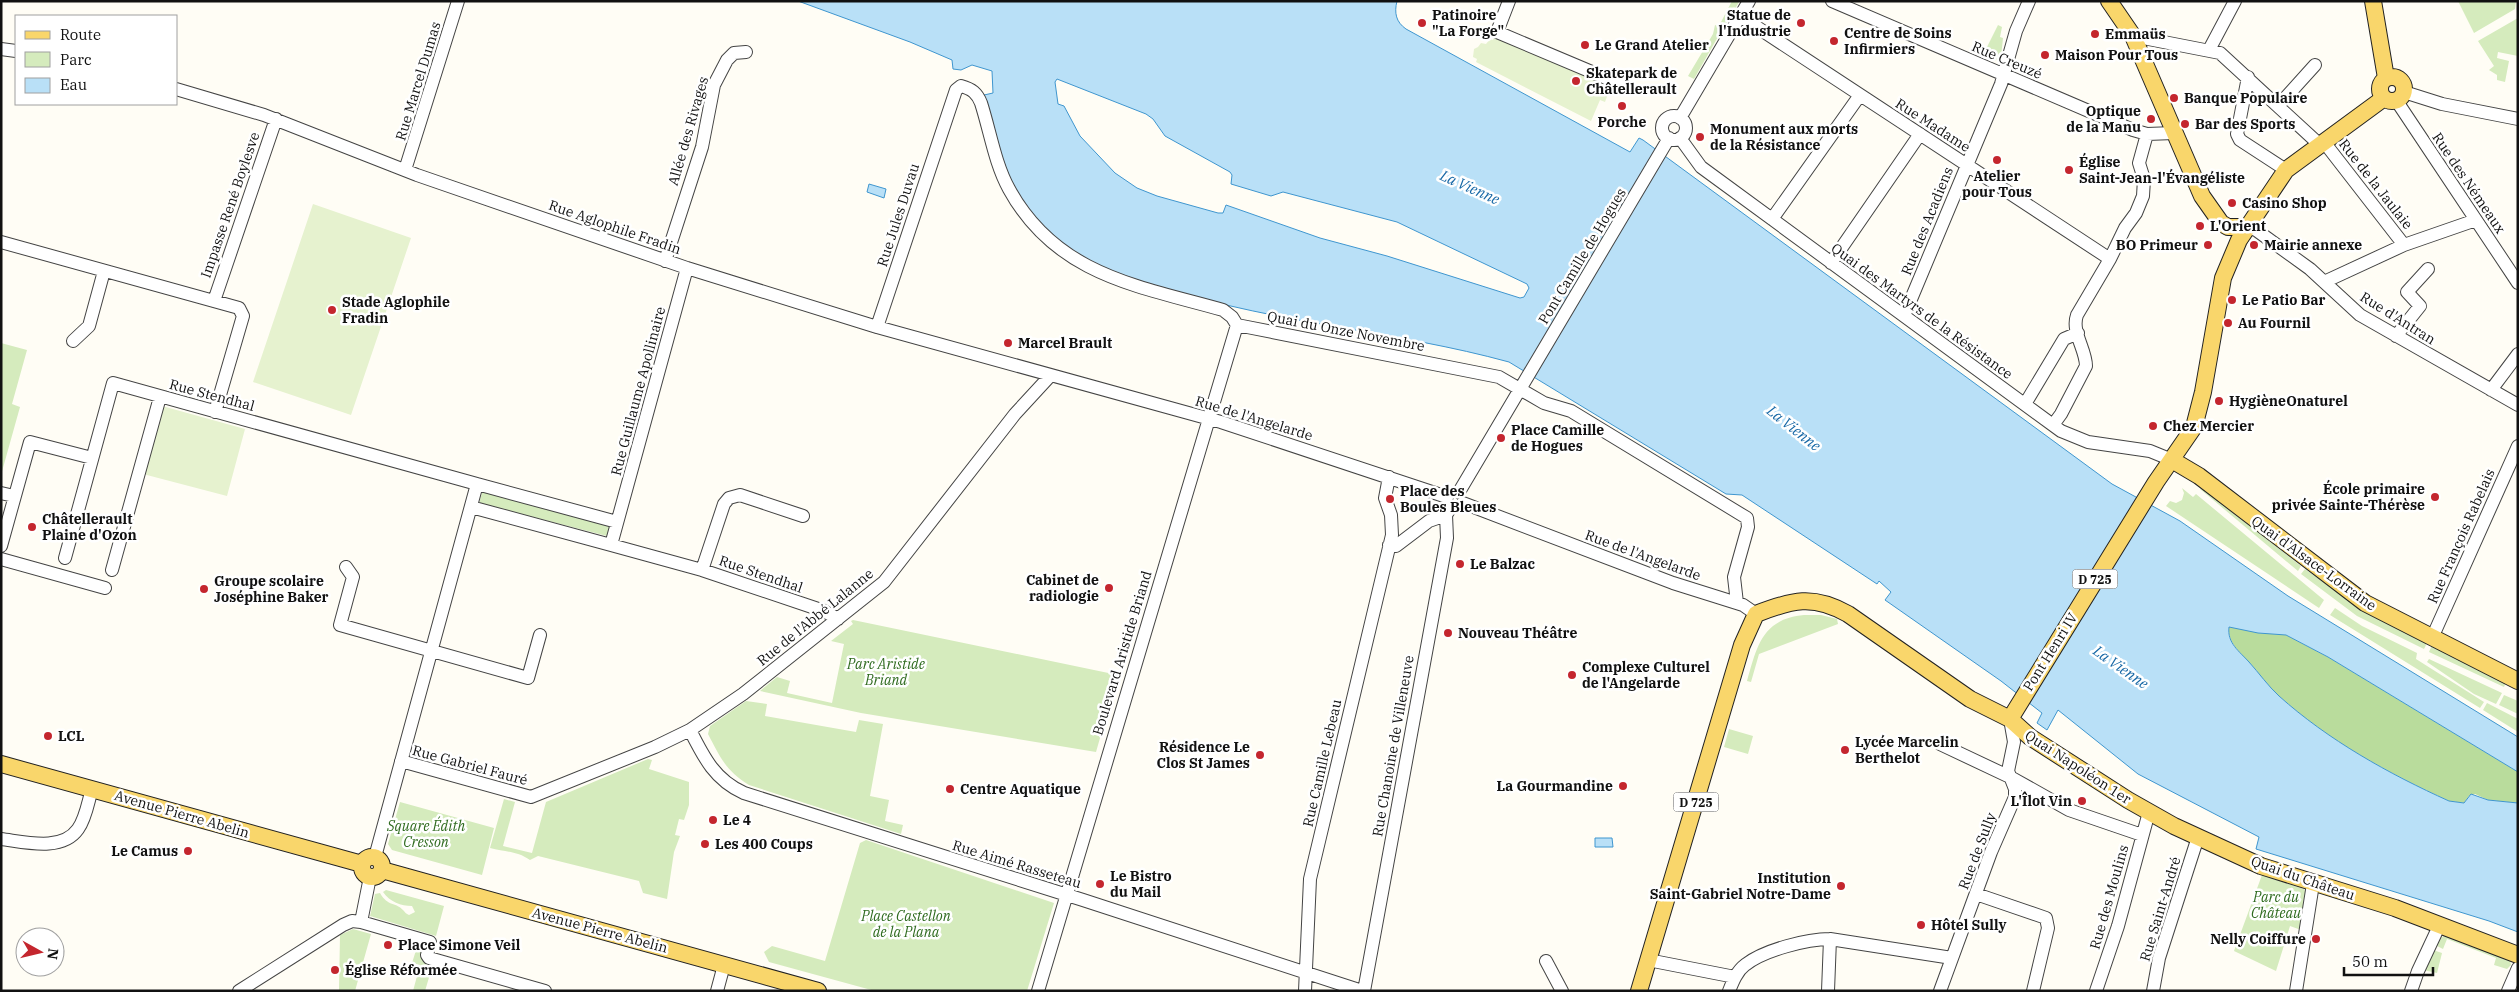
<svg xmlns="http://www.w3.org/2000/svg" width="2519" height="992" viewBox="0 0 2519 992" font-family="'IBM Plex Serif',serif">
	<style>
		.green { fill: #d5ebbd }
		.forest { fill: #b9dc9c }
		.pitch { fill: #e6f2cf }
		.water { fill: #b9e0f7; stroke: #3f96cf; fill-rule: evenodd }
		.lines { fill: none; stroke-linecap: round; stroke-linejoin: round }
		.minor-casing { stroke: #444; stroke-width: 14 }
		.major-casing { stroke: #222; stroke-width: 18 }
		.minor { stroke: #fff; stroke-width: 12 }
		.major { stroke: #f9d66b; stroke-width: 16 }
		.poi-dot { fill: #c4262e; stroke: #fff; stroke-width: 2 }
		.labels { text-anchor: middle; dominant-baseline: central; stroke-width: 5; stroke-linejoin: round; paint-order: stroke }
		.shield { fill: #fff; stroke: #585858; stroke-width: 1 }
		.shield-label { font-size: 12px; font-weight: bold; fill: #111 }
		.poi-label { font-size: 14px; font-weight: bold; fill: #111; stroke: #fff; text-anchor: start }
		.street-label { font-size: 14px; fill: #111; stroke: #fff }
		.park-label { font-size: 14px; font-style: italic; fill: #2f6b1f; stroke: #fff }
		.water-label { font-size: 15px; font-style: italic; fill: #1768a6; stroke: #fff }
	</style>
	<rect width="100%" height="100%" fill="#fffdf5"/>
	<path class="green" d="M1732,1L1739,2L1725,26L1720,24Z
		M2458,1H2516L2515,9L2474,33Z
		M2518,18V56L2498,52L2497,58L2509,61L2505,82L2497,80V75L2489,70L2494,66L2478,41Z
		M1715,25L1723,28L1694,79L1688,76L1713,34Z
		M1998,25L2002,27L2000,37L2003,38L2001,57L1994,61L1974,53L1975,50L1984,53Z
		M1,343L27,350L12,404L20,407L1,475Z
		M2182,488L2193,497L2196,494L2324,600L2319,608L2166,506L2170,501L2176,503L2182,500L2184,493Z
		M2201,488L2301,566L2298,571L2200,489Z
		M483,490L610,526L607,536L479,503Z
		M2305,569L2370,615L2427,643L2424,649L2357,616L2301,574Z
		M2335,608L2362,626L2417,653L2416,659L2484,702L2480,708L2330,615Z
		M1804,615H1821L1837,619L1838,624L1759,654L1751,682L1747,681C1757,646 1762,619 1804,615Z
		M853,620L1118,675L1096,752L861,713L760,691L777,677L790,681L787,693L832,703L844,644L831,641L853,624L851,621Z
		M2432,645L2506,682L2504,687L2429,652Z
		M2429,659L2502,693L2496,704L2474,694L2427,662Z
		M2504,695L2518,701V714L2499,705Z
		M746,701L767,704L765,716L856,732L859,720L883,724L870,796L889,800L885,821L903,825L901,834L749,785C726,771 720,757 708,734L710,726Z
		M2487,703L2518,719V732L2483,710Z
		M1729,729L1753,736L1748,754L1724,747Z
		M648,759L652,760L649,769L689,782V805L684,820L679,819L675,835L680,836L674,852L667,899L643,893L639,881L538,856L530,860C517,851 505,852 490,848L504,799L515,802L503,846L532,853L546,802Z
		M400,802L494,828L482,875L392,850L388,844Z
		M866,840L1054,903L1027,991H875L769,962L764,952L772,946L825,961L860,843Z
		M2262,875L2304,889L2307,895L2301,930L2290,926L2276,971L2234,951Z
		M386,890L444,906L436,936L370,916L375,894L380,893C388,907 396,902 403,910C405,912 406,914 409,915L415,912L412,906C401,906 390,902 383,892Z
		M353,929L371,934L355,991H339L340,935Z
		M2446,935L2510,960L2511,965L2507,969L2494,965L2496,958L2447,939L2443,949L2435,945L2440,938Z
		M418,944L422,947V960L433,964L425,991H413L420,965L412,963Z
		M2433,950L2442,953L2437,973L2423,970Z"/>
	<path class="forest" d="M2229,626L2286,635L2328,657L2518,772V803L2488,800L2475,794L2469,796L2464,803L2449,801C2389,774 2328,740 2279,696C2268,686 2259,673 2249,662C2239,651 2227,642 2229,626Z"/>
	<path class="pitch" d="M1494,37L1611,86L1605,102L1600,100L1591,121L1476,62L1477,59L1473,57L1474,49L1478,47L1481,43L1486,44L1490,39L1493,40Z
		M313,204L411,238L351,415L253,382Z
		M162,406L245,429L227,496L143,474Z"/>
	<path class="water" d="M798,1H1397C1394,13 1396,22 1406,29L1630,152L1639,138L1643,140L2112,484L2180,521L2288,596L2518,737V772L2328,657L2286,635L2258,633L2229,627C2227,643 2239,651 2249,662C2259,673 2268,686 2279,696C2328,740 2389,774 2449,801L2464,803L2471,794L2488,800L2518,803V932L2489,921L2256,849L2259,837L2138,774L2058,710L2047,730L2037,723L2042,713L2001,681L1885,600L1891,592L1879,581L1877,584L1742,495L1726,494L1509,362C1396,331 1279,324 1168,289C1146,283 1119,278 1099,268C1076,255 1055,238 1036,219C1005,186 997,137 984,95L993,93L992,71L972,65L961,70L953,69L952,60L910,42ZM1057,79L1146,114L1153,119L1165,136L1230,172L1232,175L1231,184L1271,196L1283,192L1397,222L1527,284L1529,288L1524,297L1520,298L1387,256L1320,238L1226,205L1223,213H1218L1157,196L1137,188L1115,173L1080,136L1064,106L1058,104L1055,82Z
		M869,184L886,189L884,198L867,192Z
		M1595,838H1612L1613,847H1595Z"/>
	<g class="lines">
		<defs>
			<path id="minor" d="M1509,1L1497,32L1625,86
				M1832,1L2133,130L2147,134L2174,133
				M1740,16L2110,259
				M2133,36L2220,53L2320,145
				M1,49L16,51
				M2209,50L2235,1
				M2248,77L2237,134L2240,140L2286,170
				M176,89L264,115L417,175L687,268L877,327L1221,422L1447,497
				M2404,92L2442,104L2518,119
				M2396,100L2518,283
				M2278,106L2315,65
				M1662 128a12 12 0 1 1 24 0a12 12 0 1 1-24 0Z
				M1680,118L1749,1
				M1680,138L1701,167L2061,431L2088,442L2150,451L2172,460
				M2324,142L2404,245
				M405,170L458,1
				M1772,219L1860,95
				M2247,227L2256,230L2310,269L2360,315L2518,405
				M1,242L239,308L243,316L215,412
				M665,261L702,147L714,85L727,60L734,53L746,52
				M1831,263L1920,134
				M687,268L611,545L702,570L824,611L838,619
				M2324,282L2404,245L2476,220
				M214,301L276,119
				M1904,316L2001,84L2016,31L2029,1
				M877,327L956,90L961,86C972,89 977,93 981,103C990,131 995,164 1009,189C1056,275 1138,286 1223,310L1232,317L1237,325L1499,377L1544,403L1571,411L1747,518L1748,527L1734,577L1737,603
				M2396,336L2420,306L2407,292L2428,269
				M73,341L89,326L104,271
				M2491,390L2518,354
				M2025,404L2064,339L2078,333
				M2053,425L2061,414L2086,366C2086,349 2071,332 2077,315L2110,259L2125,228L2136,213L2143,196L2144,179L2139,163L2147,134
				M477,484L617,522
				M1459,492L1669,138
				M1,493L14,496
				M1463,503L1673,583L1743,605L1756,614
				M471,507L611,545
				M1389,545L1396,546L1429,521L1446,515
				M1,546L30,442L92,458
				M65,558L113,383L477,484L375,857
				M1,559L105,588
				M346,567L353,577L340,625L528,678L540,635
				M112,570L160,397
				M702,570L724,504L729,498L740,495L803,516
				M2432,638L2518,446
				M690,730C704,758 715,780 744,793L1083,900L1362,991
				M1940,744L2012,778L2069,810L2142,835
				M401,761L531,797L655,747L690,730L743,694L884,582L1015,414L1050,376
				M1,839C25,842 62,852 78,829C86,818 88,802 92,789
				M1976,894L2046,918L2048,928L2033,991
				M361,922L430,942L427,955L429,958L545,991
				M1648,960L1735,977
				M1546,961L1562,991
				M239,991L343,925L352,921L361,922L370,877
				M717,991L724,965
				M1038,991L1237,325
				M1305,991L1310,879L1392,535L1391,515L1385,498L1389,477
				M1364,991L1447,538L1446,515L1451,507
				M1729,991C1733,981 1737,971 1745,965C1764,950 1807,939 1830,939L1952,958
				M1828,991L1830,939
				M1940,991L1991,852L2015,797V789L2008,771L2014,742L2010,719
				M2096,991L2118,926L2149,812
				M2153,991L2159,958L2198,837
				M2296,991L2313,884
				M2411,991L2418,971L2440,924
				M2508,991L2518,968"/>
			<path id="major" d="M2109,1L2133,36L2202,196L2221,223L2228,227H2247
				M2373,1L2386,78
				M2380 89a12 12 0 1 1 24 0a12 12 0 1 1-24 0Z
				M2172,460L2199,476L2365,603L2518,681
				M2010,719L2156,482L2194,427L2203,392L2223,278L2239,240L2286,170L2384,98
				M1,764L362,864
				M362 867a10 10 0 1 1 20 0a10 10 0 1 1-20 0Z
				M382,870L818,991
				M1639,991L1742,645L1756,614C1792,600 1813,594 1848,614L1970,699L2010,719L2030,737L2128,800L2174,826L2261,866L2395,908L2518,955"/>
		</defs>
		<use href="#minor" class="minor-casing"/>
		<use href="#major" class="major-casing"/>
		<use href="#minor" class="minor"/>
		<use href="#major" class="major"/>
	</g>
	<g class="poi-dot">
		<circle cx="1422" cy="23" r="5"/>
		<circle cx="1801" cy="23" r="5"/>
		<circle cx="2095" cy="34" r="5"/>
		<circle cx="1834" cy="41" r="5"/>
		<circle cx="1585" cy="45" r="5"/>
		<circle cx="2045" cy="55" r="5"/>
		<circle cx="1576" cy="81" r="5"/>
		<circle cx="2174" cy="98" r="5"/>
		<circle cx="1622" cy="106" r="5"/>
		<circle cx="2151" cy="119" r="5"/>
		<circle cx="2185" cy="124" r="5"/>
		<circle cx="1700" cy="137" r="5"/>
		<circle cx="1997" cy="160" r="5"/>
		<circle cx="2069" cy="170" r="5"/>
		<circle cx="2232" cy="203" r="5"/>
		<circle cx="2200" cy="226" r="5"/>
		<circle cx="2208" cy="245" r="5"/>
		<circle cx="2254" cy="245" r="5"/>
		<circle cx="2232" cy="300" r="5"/>
		<circle cx="332" cy="310" r="5"/>
		<circle cx="2228" cy="323" r="5"/>
		<circle cx="1008" cy="343" r="5"/>
		<circle cx="2219" cy="401" r="5"/>
		<circle cx="2153" cy="426" r="5"/>
		<circle cx="1501" cy="438" r="5"/>
		<circle cx="2435" cy="497" r="5"/>
		<circle cx="1390" cy="499" r="5"/>
		<circle cx="32" cy="527" r="5"/>
		<circle cx="1460" cy="564" r="5"/>
		<circle cx="1109" cy="588" r="5"/>
		<circle cx="204" cy="589" r="5"/>
		<circle cx="1448" cy="633" r="5"/>
		<circle cx="1572" cy="675" r="5"/>
		<circle cx="48" cy="736" r="5"/>
		<circle cx="1845" cy="750" r="5"/>
		<circle cx="1260" cy="755" r="5"/>
		<circle cx="1623" cy="786" r="5"/>
		<circle cx="950" cy="789" r="5"/>
		<circle cx="2082" cy="801" r="5"/>
		<circle cx="713" cy="820" r="5"/>
		<circle cx="705" cy="844" r="5"/>
		<circle cx="188" cy="851" r="5"/>
		<circle cx="1100" cy="884" r="5"/>
		<circle cx="1841" cy="886" r="5"/>
		<circle cx="1921" cy="925" r="5"/>
		<circle cx="2316" cy="939" r="5"/>
		<circle cx="388" cy="945" r="5"/>
		<circle cx="335" cy="970" r="5"/>
	</g>
	<g class="labels">
		<g class="shield">
			<rect x="2072.5" y="569.5" width="45" height="19" rx="4"/>
			<rect x="1673.5" y="792.5" width="45" height="19" rx="4"/>
		</g>
		<g class="shield-label">
			<text x="2095" y="579">D 725</text>
			<text x="1696" y="802">D 725</text>
		</g>
		<g class="poi-label">
			<text x="1432" y="15">Patinoire<tspan x="1432" dy="16">"La Forge"</tspan></text>
			<text x="1791" y="15" text-anchor="end">Statue de<tspan x="1791" dy="16">l'Industrie</tspan></text>
			<text x="1844" y="33">Centre de Soins<tspan x="1844" dy="16">Infirmiers</tspan></text>
			<text x="2105" y="34">Emmaüs</text>
			<text x="1595" y="45">Le Grand Atelier</text>
			<text x="2055" y="55">Maison Pour Tous</text>
			<text x="1586" y="73">Skatepark de<tspan x="1586" dy="16">Châtellerault</tspan></text>
			<text x="2184" y="98">Banque Populaire</text>
			<text x="2141" y="111" text-anchor="end">Optique<tspan x="2141" dy="16">de la Manu</tspan></text>
			<text x="1622" y="122" text-anchor="middle">Porche</text>
			<text x="2195" y="124">Bar des Sports</text>
			<text x="1710" y="129">Monument aux morts<tspan x="1710" dy="16">de la Résistance</tspan></text>
			<text x="2079" y="162">Église<tspan x="2079" dy="16">Saint-Jean-l'Évangéliste</tspan></text>
			<text x="1997" y="176" text-anchor="middle">Atelier<tspan x="1997" dy="16">pour Tous</tspan></text>
			<text x="2242" y="203">Casino Shop</text>
			<text x="2210" y="226">L'Orient</text>
			<text x="2198" y="245" text-anchor="end">BO Primeur</text>
			<text x="2264" y="245">Mairie annexe</text>
			<text x="2242" y="300">Le Patio Bar</text>
			<text x="342" y="302">Stade Aglophile<tspan x="342" dy="16">Fradin</tspan></text>
			<text x="2238" y="323">Au Fournil</text>
			<text x="1018" y="343">Marcel Brault</text>
			<text x="2229" y="401">HygièneOnaturel</text>
			<text x="2163" y="426">Chez Mercier</text>
			<text x="1511" y="430">Place Camille<tspan x="1511" dy="16">de Hogues</tspan></text>
			<text x="2425" y="489" text-anchor="end">École primaire<tspan x="2425" dy="16">privée Sainte-Thérèse</tspan></text>
			<text x="1400" y="491">Place des<tspan x="1400" dy="16">Boules Bleues</tspan></text>
			<text x="42" y="519">Châtellerault<tspan x="42" dy="16">Plaine d'Ozon</tspan></text>
			<text x="1470" y="564">Le Balzac</text>
			<text x="1099" y="580" text-anchor="end">Cabinet de<tspan x="1099" dy="16">radiologie</tspan></text>
			<text x="214" y="581">Groupe scolaire<tspan x="214" dy="16">Joséphine Baker</tspan></text>
			<text x="1458" y="633">Nouveau Théâtre</text>
			<text x="1582" y="667">Complexe Culturel<tspan x="1582" dy="16">de l'Angelarde</tspan></text>
			<text x="58" y="736">LCL</text>
			<text x="1855" y="742">Lycée Marcelin<tspan x="1855" dy="16">Berthelot</tspan></text>
			<text x="1250" y="747" text-anchor="end">Résidence Le<tspan x="1250" dy="16">Clos St James</tspan></text>
			<text x="1613" y="786" text-anchor="end">La Gourmandine</text>
			<text x="960" y="789">Centre Aquatique</text>
			<text x="2072" y="801" text-anchor="end">L'Îlot Vin</text>
			<text x="723" y="820">Le 4</text>
			<text x="715" y="844">Les 400 Coups</text>
			<text x="178" y="851" text-anchor="end">Le Camus</text>
			<text x="1110" y="876">Le Bistro<tspan x="1110" dy="16">du Mail</tspan></text>
			<text x="1831" y="878" text-anchor="end">Institution<tspan x="1831" dy="16">Saint-Gabriel Notre-Dame</tspan></text>
			<text x="1931" y="925">Hôtel Sully</text>
			<text x="2306" y="939" text-anchor="end">Nelly Coiffure</text>
			<text x="398" y="945">Place Simone Veil</text>
			<text x="345" y="970">Église Réformée</text>
		</g>
		<g class="street-label">
			<text transform="translate(2007 60) rotate(23)">Rue Creuzé</text>
			<text transform="translate(418 81) rotate(-73)">Rue Marcel Dumas</text>
			<text transform="translate(1933 125) rotate(33)">Rue Madame</text>
			<text transform="translate(688 131) rotate(-74)">Allée des Rivages</text>
			<text transform="translate(2469 183) rotate(56)">Rue des Némeaux</text>
			<text transform="translate(2376 184) rotate(52)">Rue de la Jaulaie</text>
			<text transform="translate(230 205) rotate(-71)">Impasse René Boylesve</text>
			<text transform="translate(898 215) rotate(-72)">Rue Jules Duvau</text>
			<text transform="translate(1927 221) rotate(-68)">Rue des Acadiens</text>
			<text transform="translate(615 227) rotate(19)">Rue Aglophile Fradin</text>
			<text transform="translate(1582 256) rotate(-59)">Pont Camille de Hogues</text>
			<text transform="translate(1922 311) rotate(36)">Quai des Martyrs de la Résistance</text>
			<text transform="translate(2398 318) rotate(32)">Rue d'Antran</text>
			<text transform="translate(1346 331) rotate(11)">Quai du Onze Novembre</text>
			<text transform="translate(638 391) rotate(-75)">Rue Guillaume Apollinaire</text>
			<text transform="translate(212 395) rotate(15)">Rue Stendhal</text>
			<text transform="translate(1254 418) rotate(17)">Rue de l'Angelarde</text>
			<text transform="translate(2461 536) rotate(-66)">Rue François Rabelais</text>
			<text transform="translate(1643 555) rotate(20)">Rue de l'Angelarde</text>
			<text transform="translate(2314 563) rotate(36)">Quai d'Alsace-Lorraine</text>
			<text transform="translate(761 574) rotate(19)">Rue Stendhal</text>
			<text transform="translate(815 617) rotate(-39)">Rue de l'Abbé Lalanne</text>
			<text transform="translate(2050 652) rotate(-58)">Pont Henri IV</text>
			<text transform="translate(1122 653) rotate(-73)">Boulevard Aristide Briand</text>
			<text transform="translate(1393 746) rotate(-80)">Rue Chanoine de Villeneuve</text>
			<text transform="translate(1322 763) rotate(-77)">Rue Camille Lebeau</text>
			<text transform="translate(470 765) rotate(15)">Rue Gabriel Fauré</text>
			<text transform="translate(2078 767) rotate(33)">Quai Napoléon 1er</text>
			<text transform="translate(182 814) rotate(16)">Avenue Pierre Abelin</text>
			<text transform="translate(1977 851) rotate(-69)">Rue de Sully</text>
			<text transform="translate(1017 864) rotate(17)">Rue Aimé Rasseteau</text>
			<text transform="translate(2303 878) rotate(19)">Quai du Château</text>
			<text transform="translate(2109 897) rotate(-74)">Rue des Moulins</text>
			<text transform="translate(2160 909) rotate(-73)">Rue Saint-André</text>
			<text transform="translate(600 930) rotate(15)">Avenue Pierre Abelin</text>
		</g>
		<g class="park-label">
			<text x="886" y="664">Parc Aristide<tspan x="886" dy="16">Briand</tspan></text>
			<text x="426" y="826">Square Édith<tspan x="426" dy="16">Cresson</tspan></text>
			<text x="2276" y="897">Parc du<tspan x="2276" dy="16">Château</tspan></text>
			<text x="906" y="916">Place Castellon<tspan x="906" dy="16">de la Plana</tspan></text>
		</g>
		<g class="water-label">
			<text transform="translate(1470 187) rotate(24)">La Vienne</text>
			<text transform="translate(1794 428) rotate(38)">La Vienne</text>
			<text transform="translate(2121 667) rotate(35)">La Vienne</text>
		</g>
	</g>
	<rect width="2519" height="992" fill="none" stroke="#111111" stroke-width="5"/>
	<rect x="15" y="15" width="162" height="90" fill="#ffffff" stroke="#a0a0a0"/>
	<rect x="25" y="31" width="25" height="8" fill="#f9d66b" stroke="#a0a0a0"/>
	<text x="60" y="40" font-size="15" fill="#111111">Route</text>
	<rect x="25" y="52" width="25" height="15" fill="#d5ebbd" stroke="#a0a0a0"/>
	<text x="60" y="65" font-size="15" fill="#111111">Parc</text>
	<rect x="25" y="78" width="25" height="15" fill="#b9e0f7" stroke="#a0a0a0"/>
	<text x="60" y="90" font-size="15" fill="#111111">Eau</text>
	<g transform="translate(40 952) rotate(98)"><circle r="24" fill="#ffffff" stroke="#a0a0a0"/>
	<path d="M0-4L9 19L0 12L-9 19Z" fill="#c4262e"/>
	<text y="-8" font-size="14" font-weight="bold" text-anchor="middle" fill="#111111">N</text>
	</g>
	<path d="M2344 967v8h89v-8" fill="none" stroke="#111111" stroke-width="2.5"/>
	<text x="2352" y="967" font-size="15" fill="#111111" stroke="#ffffff" stroke-width="4" paint-order="stroke">50 m</text>
</svg>
